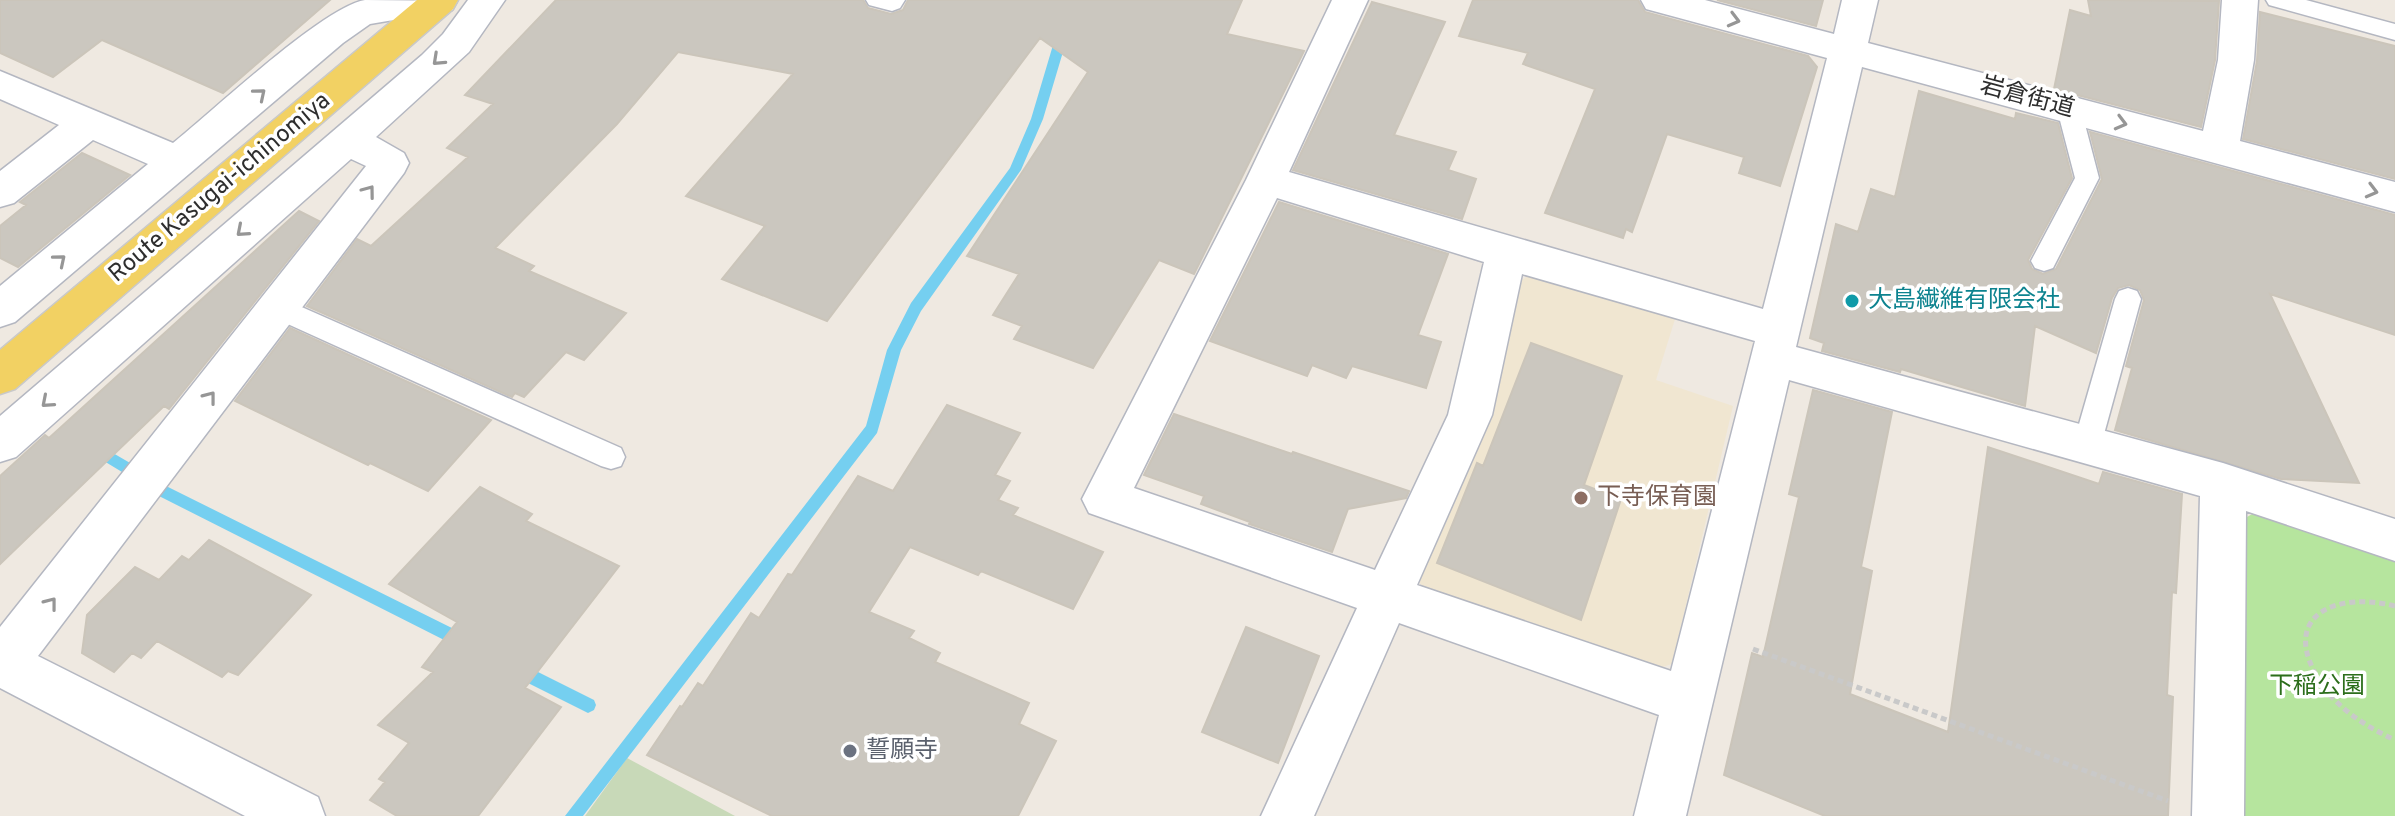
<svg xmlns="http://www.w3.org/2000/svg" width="2395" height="816" viewBox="0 0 2395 816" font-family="Overpass,'Noto Sans JP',sans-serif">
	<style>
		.education { fill: #f0e6d1 }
		.green { fill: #b6e59e }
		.cemetery { fill: #c8d9b8 }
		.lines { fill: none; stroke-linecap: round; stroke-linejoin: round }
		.stream { fill: #75cff0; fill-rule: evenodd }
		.building { fill: #cbc7bf; stroke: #cbc5ba; stroke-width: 2 }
		.lane-casing { stroke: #b4b7c1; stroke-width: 3 }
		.street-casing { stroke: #b4b7c1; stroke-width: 3 }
		.primary-casing { stroke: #c9c9c9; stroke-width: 3 }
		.path { stroke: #c9c9c9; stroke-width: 5; stroke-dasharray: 6 4; stroke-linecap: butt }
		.lane { fill: #fff; fill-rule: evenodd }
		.street { fill: #fff; fill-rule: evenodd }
		.primary { fill: #f2d163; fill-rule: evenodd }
		.oneway { stroke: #969696 }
		.culture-dot { fill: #0f9aa8; stroke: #fff; stroke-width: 3 }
		.education-dot { fill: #8d6e63; stroke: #fff; stroke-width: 3 }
		.worship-dot { fill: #6b7280; stroke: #fff; stroke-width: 3 }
		.labels { text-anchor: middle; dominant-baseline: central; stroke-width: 7; stroke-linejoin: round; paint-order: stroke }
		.street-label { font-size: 24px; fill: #2e2e2e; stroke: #fff }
		.culture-label { font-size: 24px; fill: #0d838f; stroke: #fff; text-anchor: start }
		.education-label { font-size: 24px; fill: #785e54; stroke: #fff; text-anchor: start }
		.park-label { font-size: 24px; fill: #2c6e1b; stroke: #fff }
		.worship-label { font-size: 24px; fill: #5b616d; stroke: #fff; text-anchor: start }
	</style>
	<rect width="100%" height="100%" fill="#efe9e1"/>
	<path class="education" d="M1532,273L1676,316L1656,380L1733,406L1672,664L1653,670L1424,589L1416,577L1516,284Z"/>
	<path class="green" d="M2254,513L2395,558V816H2238L2240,521Z"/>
	<path class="cemetery" d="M627,758L735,816H585Z"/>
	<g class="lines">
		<path class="stream" d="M1062,31L1068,35L1043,119L1021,170L921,311L901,350L877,433L583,816H565L866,426L887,350L911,303L1010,168L1031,119L1056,35Z
			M94,442L137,467L139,471L137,475L132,477L127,475L89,452L87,448L89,444Z
			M162,484L468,636L470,641L468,646L462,648L456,646L157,495L155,490L157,485Z
			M516,661L594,700L596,705L594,710L588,713L510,674L508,669L510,664Z"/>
	</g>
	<path class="building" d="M0,0H330L223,93L102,40L53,77L0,53Z
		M556,0H863L868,8L891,14L903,10L908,0H1242L1227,34L1304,51L1194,274L1159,260L1093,368L1014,339L1022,326L993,315L1019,274L967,256L1088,72L1040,38L827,321L722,279L765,226L686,196L793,74L678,52L617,124L495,248L534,266L529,271L626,313L584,360L566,352L524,397L515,393L512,397L307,306L357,239L371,246L468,157L447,148L493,104L465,95Z
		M1473,0H1638L1645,12L1808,56L1817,67L1780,186L1739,173L1744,157L1667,134L1632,232L1626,229L1623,238L1545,213L1595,89L1523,64L1528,53L1459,36Z
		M1717,0H1823L1816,26Z
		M2088,0L2219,1L2215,60L2201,127L2054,89L2070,10L2091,16Z
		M1372,2L1445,22L1394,135L1456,152L1448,170L1476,179L1462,219L1293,170Z
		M2260,12L2395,46V179L2243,139L2257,61Z
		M1919,91L2015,119L2016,113L2058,123L2072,178L2028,260L2032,269L2043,274L2056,269L2102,179L2090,132L2395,215V335L2270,294L2359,483L2281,479L2115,430L2132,368L2126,366L2144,300L2140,290L2129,285L2118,288L2112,298L2096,353L2035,326L2025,406L1901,369L1900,372L1822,351L1824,343L1810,338L1836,224L1858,232L1871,189L1895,197Z
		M82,153L130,175L18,267L0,258V226L26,205L20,202Z
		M1279,202L1448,254L1418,335L1441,342L1426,388L1352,366L1346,378L1312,365L1307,376L1210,341Z
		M299,211L319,221L169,409L164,406L0,564V476L45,435L49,438Z
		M290,328L491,420L428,491L370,463L368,465L235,401Z
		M1531,343L1622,376L1584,485L1621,499L1581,620L1437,563L1477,463L1483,466Z
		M1813,390L1892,412L1861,567L1872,571L1850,694L1948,732L1988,447L2099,484L2103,472L2182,494L2176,593L2172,592L2167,695L2173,697L2168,816H1825L1724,775L1752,653L1763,657L1799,497L1789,494Z
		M947,405L1020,433L995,475L1010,481L998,500L1018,508L1013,515L1103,552L1073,609L981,571L978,575L910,547L869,612L914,631L909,638L940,653L935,662L1029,703L1019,724L1056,741L1018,816H772L647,755L680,706L682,707L698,683L703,686L751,613L759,618L788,574L792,575L858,476L893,491Z
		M1174,414L1292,454L1293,452L1409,491L1406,498L1348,509L1332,552L1249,524L1250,522L1201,504L1204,496L1144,475Z
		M480,487L532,514L526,521L619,566L525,688L561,707L478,816H397L370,800L385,782L379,779L409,743L378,725L433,672L422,667L457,622L389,584Z
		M209,540L311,595L238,675L228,671L222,677L157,641L141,658L132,653L114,672L82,653L87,615L135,567L159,580L182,556L189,560Z
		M1246,627L1319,656L1278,763L1202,732Z"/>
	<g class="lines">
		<defs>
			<path id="lane" d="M866,0H905L900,8L892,11L869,5Z
				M2266,0H2306L2395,24V40L2269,5Z
				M2069,100L2077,103L2081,109L2099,178L2053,268L2044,271L2035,268L2031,261L2075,178L2057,109L2061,103Z
				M2128,288L2137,291L2141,299L2101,445L2097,454L2087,457L2077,454L2073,445L2115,299L2119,291Z
				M279,297L621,448L625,457L621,466L611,469L601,466L270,316L266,308L270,300Z"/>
			<path id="street" d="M365,0L457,1L452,10L370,24L343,43L15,322L0,327V286L148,164L93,140L14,203L0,207V171L59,125L0,99V71L173,143C212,112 323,7 365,0Z
				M468,0H505L469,52L376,137L404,153L409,163L404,173L38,656L318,797L325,816H245L0,688V627L366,166L351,159L16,457L0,462V416L422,55L443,34Z
				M1332,0H1368L1289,172L1763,309L1827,58L1646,9L1641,0H1705L1834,34L1842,0H1878L1868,43L2203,131L2218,60L2222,0H2258L2254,60L2240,141L2395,182V212L1862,67L1796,347L2223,463L2395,519V561L2246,511L2244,816H2192L2200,496L1789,380L1686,816H1634L1659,715L1399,623L1314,816H1261L1357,608L1089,513L1082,499L1246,180ZM1277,198L1484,262L1448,415L1375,570L1134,488ZM1522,274L1755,341L1671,671L1417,585L1492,415Z"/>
			<path id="primary" d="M417,0H458L453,9L15,389L0,394V350Z"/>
		</defs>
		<use href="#lane" class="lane-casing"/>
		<use href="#street" class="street-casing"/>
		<use href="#primary" class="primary-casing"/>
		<path class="path" d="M2395,606C2335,591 2277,616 2321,683C2339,710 2367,727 2395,740
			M1753,649L2168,801"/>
		<use href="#lane" class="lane"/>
		<use href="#street" class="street"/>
		<use href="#primary" class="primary"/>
	</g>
	<defs><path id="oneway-chevron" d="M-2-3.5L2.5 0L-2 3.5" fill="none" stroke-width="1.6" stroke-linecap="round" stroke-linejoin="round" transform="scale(2)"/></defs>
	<g class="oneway">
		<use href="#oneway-chevron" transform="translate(1734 20) rotate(15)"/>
		<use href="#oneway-chevron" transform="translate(438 60) rotate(137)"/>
		<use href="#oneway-chevron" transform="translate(260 94) rotate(-40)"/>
		<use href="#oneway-chevron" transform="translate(2121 123) rotate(15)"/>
		<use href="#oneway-chevron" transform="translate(369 191) rotate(-53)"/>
		<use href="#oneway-chevron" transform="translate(2372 191) rotate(15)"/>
		<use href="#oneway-chevron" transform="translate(242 231) rotate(139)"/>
		<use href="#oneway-chevron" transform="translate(60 260) rotate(-40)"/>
		<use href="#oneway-chevron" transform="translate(210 397) rotate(-52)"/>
		<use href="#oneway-chevron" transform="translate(47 402) rotate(139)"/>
		<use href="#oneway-chevron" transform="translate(51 603) rotate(-52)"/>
	</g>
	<circle class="culture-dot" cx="1852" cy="301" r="8"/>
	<circle class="education-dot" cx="1581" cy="498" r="8"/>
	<circle class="worship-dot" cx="850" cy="751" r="8"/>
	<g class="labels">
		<g class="street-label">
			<text transform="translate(2027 98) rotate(15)">岩倉街道</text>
			<text transform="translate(220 188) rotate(-40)">Route Kasugai-ichinomiya</text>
		</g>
		<g class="culture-label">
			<text x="1868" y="301">大島繊維有限会社</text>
		</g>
		<g class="education-label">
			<text x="1597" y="498">下寺保育園</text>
		</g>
		<g class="park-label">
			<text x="2317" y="687">下稲公園</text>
		</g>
		<g class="worship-label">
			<text x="866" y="751">誓願寺</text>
		</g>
	</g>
</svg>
